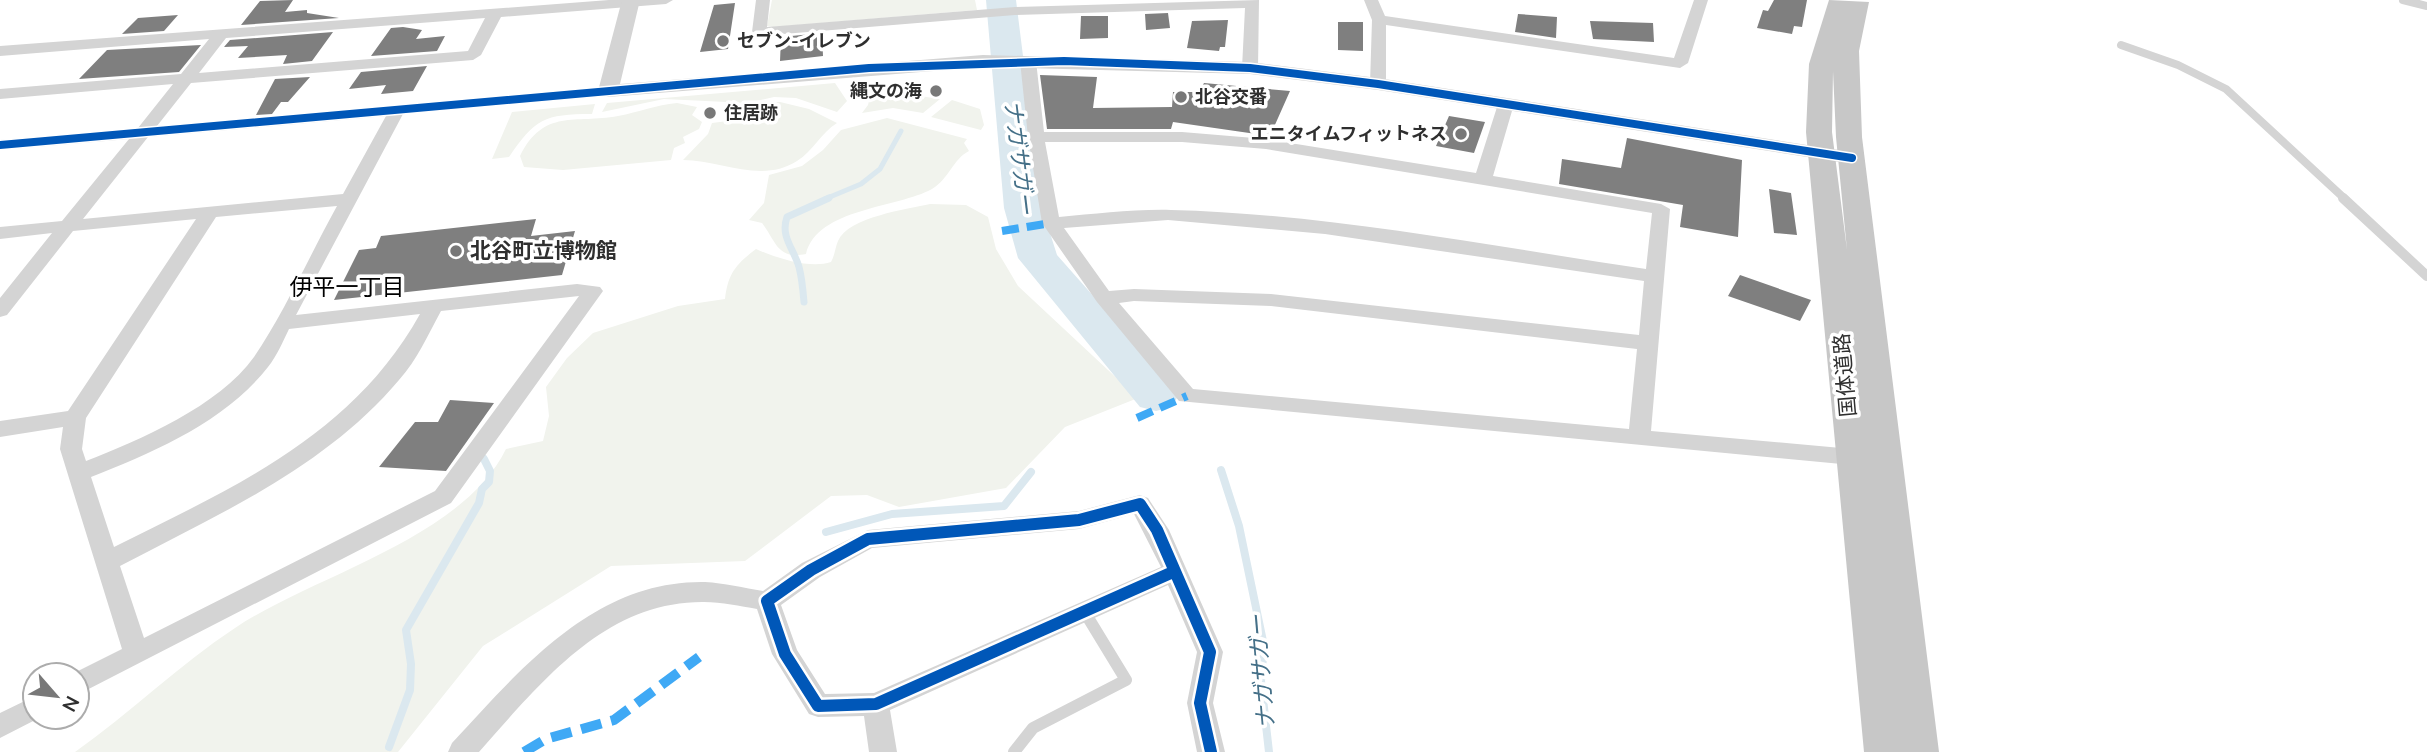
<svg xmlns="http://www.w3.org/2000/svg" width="2427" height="752" viewBox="0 0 2427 752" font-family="'Nunito Sans','Noto Sans JP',sans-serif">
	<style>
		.green { fill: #f1f3ed }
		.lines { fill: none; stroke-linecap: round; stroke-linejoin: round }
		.stream-far2 { stroke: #dbe8ef; stroke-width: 5 }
		.stream-far1 { stroke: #dbe8ef; stroke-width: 7 }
		.stream { stroke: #dbe8ef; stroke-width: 8 }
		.river { fill: #dbe8ef; fill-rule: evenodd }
		.building { fill: #7f7f7f }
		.service-far2 { stroke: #d4d4d4; stroke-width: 8 }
		.service-far1 { stroke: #d4d4d4; stroke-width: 10 }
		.service { stroke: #d4d4d4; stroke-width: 12 }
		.minor { fill: #d4d4d4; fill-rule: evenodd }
		.tertiary { fill: #d4d4d4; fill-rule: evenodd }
		.primary { fill: #c7c7c7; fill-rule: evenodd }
		.quiet-far1 { stroke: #3fa9f5; stroke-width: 8; stroke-dasharray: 17 8; stroke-linecap: butt }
		.quiet { stroke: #3fa9f5; stroke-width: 10; stroke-dasharray: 21 10; stroke-linecap: butt }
		.cycleway-far1-casing { stroke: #fff; stroke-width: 11 }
		.cycleway-casing { stroke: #fff; stroke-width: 17 }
		.cycleway-far1 { stroke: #0057b8; stroke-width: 8 }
		.cycleway { stroke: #0057b8; stroke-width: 12 }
		.poi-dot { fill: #787878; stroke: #fff; stroke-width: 2.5 }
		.labels { text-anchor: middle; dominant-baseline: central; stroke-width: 7; stroke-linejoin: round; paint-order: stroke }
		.far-poi-label { font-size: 18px; font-weight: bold; fill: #2f2f2f; stroke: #fff; text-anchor: start }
		.poi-label { font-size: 21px; font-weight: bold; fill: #2f2f2f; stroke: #fff; text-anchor: start }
		.street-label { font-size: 21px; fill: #2f2f2f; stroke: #fff }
		.water-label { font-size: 23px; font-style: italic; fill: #457088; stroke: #fff }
		.neighbourhood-label { font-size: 23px; fill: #000; stroke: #fff }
	</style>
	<rect width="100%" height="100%" fill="#fff"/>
	<path class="green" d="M772,0H975L977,10L773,27L767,26Z
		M835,83L847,101L837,112L796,98L774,97L747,103L664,99L602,112L607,103Z
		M893,92L940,99L923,113L893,108L862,113L868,105L871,93Z
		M952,100L980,109L984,125L981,130L931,117Z
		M780,102L809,109L837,123C821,133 813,151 797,161C761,184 721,160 683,160L708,134L712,123L743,119C756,105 759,103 780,102Z
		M677,103L697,107L692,115L702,122L699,129L683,137L685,143L674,148L671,160L563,170L524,167L520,156C544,108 575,124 618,116C639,112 656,105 677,103Z
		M595,104L592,114C544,114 535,119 509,157L492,159L512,112Z
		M887,118L967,139L964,143L969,151C953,159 949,179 932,189C898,208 817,208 806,254C777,260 776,241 762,223L749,220L764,203L769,175L802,166L823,150L841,130Z
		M930,204L966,205L988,217L996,249L1018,286L1138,398L1065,427L1006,488L899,507L867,495L831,496L745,561L611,566L483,646L398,752H75C130,713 179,665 235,628C314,575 462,539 506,449L543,441L549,416L546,387L567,358L593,333L678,306L725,299C728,274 735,265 756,249C776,258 810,269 831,262C835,255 835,248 838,241C848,217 908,209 930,204Z"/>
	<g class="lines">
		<path class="stream-far2" d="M825,199L861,184L880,169L901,131"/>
		<path class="stream-far1" d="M804,302C803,290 802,278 799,267C794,249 780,237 787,217L829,198"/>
		<path class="stream" d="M1221,470L1239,526L1264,646L1261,681L1269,752
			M826,532L892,514L1004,506L1031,472
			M389,747L410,690L411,664L406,630L479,503L482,489L489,482L490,471L484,459"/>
		<path class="river" d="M986,0H1016L1042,208L1057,255L1172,385L1178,396L1172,407L1156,411L1140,407L1018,258L1004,208Z"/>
	</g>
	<path class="building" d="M293,0L285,12L307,10V13L339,18L241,25L260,1Z
		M1774,0H1807L1802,27L1794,26L1792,34L1757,28L1763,10L1768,11Z
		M735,3L728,49L700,52L714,5Z
		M1168,13L1170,28L1146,30L1145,14Z
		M1518,14L1557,17L1556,38L1515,32Z
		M178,15L164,31L122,34L138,18Z
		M1081,16H1108V38L1080,39Z
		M1228,20L1225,47H1220L1219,51L1187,48L1192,21Z
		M1590,21L1653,23L1654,42L1593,39Z
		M1338,22H1363V51L1338,50Z
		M403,27L422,30L416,39L445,36L437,51L371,56L391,28Z
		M333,32L312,61L283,64L287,55L238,58L248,46L224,47L230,40Z
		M822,33L823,56L780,61L781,37Z
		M201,45L179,72L79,79L107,50Z
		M427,66L413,91L381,94L386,85L349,89L361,72Z
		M1040,75L1097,77L1093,108L1172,107L1173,92H1199L1204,83L1290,91L1270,136L1173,122L1171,129H1047Z
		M310,77L288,102H281L272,114L256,115L275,79Z
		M1449,116L1485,122L1474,153L1436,146Z
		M1627,138L1742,160L1738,237L1680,227L1683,205L1559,184L1562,159L1621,168Z
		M1769,189L1791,193L1797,235L1774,233Z
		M536,219L531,236L575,231L562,275L334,300L359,250L376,248L381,236Z
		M1740,275L1811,300L1800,321L1728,296Z
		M450,400L494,403L446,471L379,467L415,422H438Z"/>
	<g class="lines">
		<path class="service-far2" d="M2403,0L2427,6
			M2121,45L2178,65L2226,89L2345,199"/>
		<path class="service-far1" d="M2343,198L2427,276"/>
		<path class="service" d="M1014,752L1033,728L1126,680L1084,611"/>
		<path class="minor" d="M609,0H673L666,4L501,17L481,55L473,60L191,83L157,126L614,88V94L608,96L403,114L296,315L577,284L600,287L603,291L451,503L77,695V675H70L122,649L60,449L63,427L0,437V421L68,411L196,219L73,231L7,315L0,317V298L52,233L0,239V227L62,221L129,139L0,150V140L138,128L173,84L0,99V89L181,74L209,39L0,56V46ZM485,18L468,51L199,73L226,38ZM386,116L343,194L83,219L148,137ZM337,206C311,253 284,313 254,357C219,406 140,440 86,461L82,449L86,418L216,217ZM579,296L435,491L144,638L120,566C219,514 326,467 399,380C417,360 428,335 441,311ZM420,314C352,436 234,487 114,547L91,477C154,452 225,422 268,367C277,356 283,341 289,329Z
			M756,0H770L767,27L1015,7L1259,0L1258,68L1250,73L1242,68L1245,8L1015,15L759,36L752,32Z
			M1364,0H1378L1385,16L1674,58L1694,0H1708L1688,63L1680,68L1386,25V84L1378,89L1370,84L1372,20Z
			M1028,56L1036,61L1044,132H1182L1266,139L1476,173L1498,104L1500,101H1512L1514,104L1493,176L1661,204L1670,209L1651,431L1852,449L1860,451L1863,457L1860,463L1852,465L1179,401L1097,302L1042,223L1028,137L1020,61ZM1045,142H1182L1266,149L1652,213L1646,269C1489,246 1329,214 1171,210C1134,209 1096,214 1059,217ZM1168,220L1325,234L1644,281L1639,335L1271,294L1134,289L1109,291L1064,228ZM1134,301L1271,306L1637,349L1629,429L1193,389L1119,303Z
			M1140,495L1148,498L1169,530L1223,652L1213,703L1225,752H1197L1187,703L1197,652L1168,585L890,710L897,752H869L864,716L818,717L809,714L772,654L757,609C740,606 722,602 704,602C604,601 540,684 479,752H448L452,743C521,669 594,580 705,582C724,583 744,588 763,591L802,563L868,530L1079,511ZM1134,514L1161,567L874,693L825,694L797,650L781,605L820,577L872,548L1079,529Z
			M35,696V717H41L0,738V713Z"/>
		<path class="tertiary" d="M622,0H640L620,84L983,55L1250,62L1378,78L1852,152L1863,158L1852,164L1378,90L1250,74L983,67L608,97L598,91Z"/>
		<path class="primary" d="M1829,0L1869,2L1859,51L1862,137L1939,752H1864L1806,132L1809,64ZM1833,71L1836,137L1847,250L1832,132Z"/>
		<path class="quiet-far1" d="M1002,231L1051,223
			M1137,418L1187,396"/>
		<path class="quiet" d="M524,752L546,739L614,720L699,657"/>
		<defs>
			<path id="cycleway-far1" d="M0,145L869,68L1064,61L1250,68L1378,84L1852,158"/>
			<path id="cycleway" d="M1173,572L876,704L818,706L785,654L767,601L811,570L868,539L1079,520L1140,504L1157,530L1210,652L1200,703L1211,752"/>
		</defs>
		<use href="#cycleway-far1" class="cycleway-far1-casing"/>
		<use href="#cycleway" class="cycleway-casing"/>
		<use href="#cycleway-far1" class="cycleway-far1"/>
		<use href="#cycleway" class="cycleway"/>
	</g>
	<g class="poi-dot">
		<circle cx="723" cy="41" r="7"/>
		<circle cx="936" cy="91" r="7"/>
		<circle cx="1181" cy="97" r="7"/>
		<circle cx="710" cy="113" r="7"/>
		<circle cx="1461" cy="134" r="7"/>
		<circle cx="456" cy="251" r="7"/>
	</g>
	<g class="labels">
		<g class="far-poi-label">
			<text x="737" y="41">セブン-イレブン</text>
			<text x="922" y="91" text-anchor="end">縄文の海</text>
			<text x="1195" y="97">北谷交番</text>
			<text x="724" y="113">住居跡</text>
			<text x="1447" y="134" text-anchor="end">エニタイムフィットネス</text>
		</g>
		<g class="poi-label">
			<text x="470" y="251">北谷町立博物館</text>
		</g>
		<g class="street-label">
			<text transform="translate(1845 375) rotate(-95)">国体道路</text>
		</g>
		<g class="water-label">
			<text transform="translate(1019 157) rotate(83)">ナガサガー</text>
			<text transform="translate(1262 672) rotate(-95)">ナガサガー</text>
		</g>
		<g class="neighbourhood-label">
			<text x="347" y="287">伊平一丁目</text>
		</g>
	</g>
	<g transform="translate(56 696) rotate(118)"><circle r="33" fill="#ffffff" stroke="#acacac" stroke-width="2"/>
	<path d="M0-5L12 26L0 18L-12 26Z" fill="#787878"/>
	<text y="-10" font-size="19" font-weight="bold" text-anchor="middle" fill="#2f2f2f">N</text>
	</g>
</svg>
